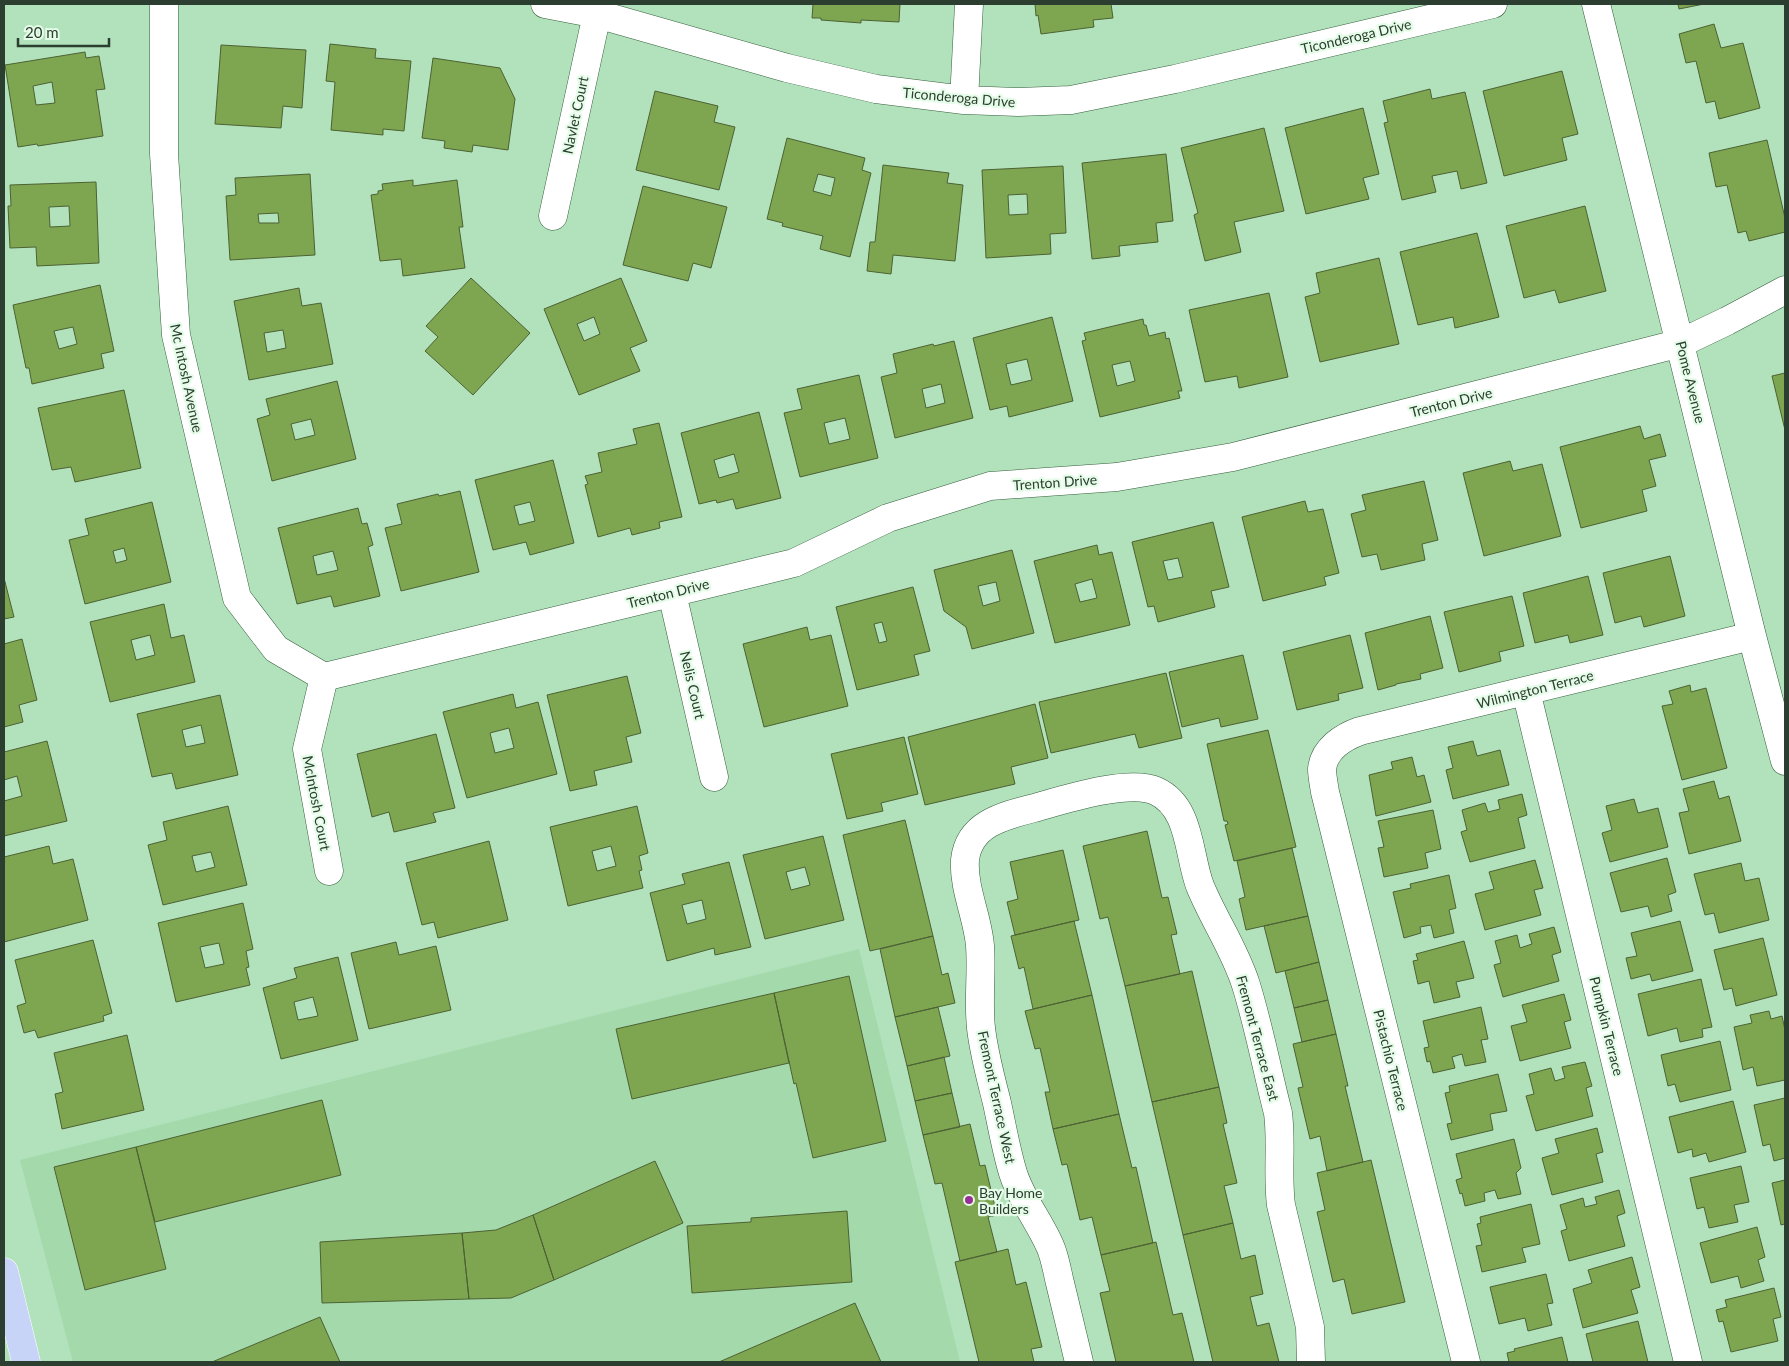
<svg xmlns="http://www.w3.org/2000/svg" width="1789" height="1366" viewBox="0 0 1789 1366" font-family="Lato,sans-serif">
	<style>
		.built { fill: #a4d9ac }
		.building { fill: #7ea550; stroke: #4c6234; fill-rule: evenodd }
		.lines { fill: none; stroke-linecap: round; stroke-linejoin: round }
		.minor-casing { stroke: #345f3d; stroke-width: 29 }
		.major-casing { stroke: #fff; stroke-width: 29 }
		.minor { stroke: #fff; stroke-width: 28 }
		.major { stroke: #c7d3f7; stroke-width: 28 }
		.poi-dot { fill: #983094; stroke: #e4fce8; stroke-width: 2 }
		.labels { text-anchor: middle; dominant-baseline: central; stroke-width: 4.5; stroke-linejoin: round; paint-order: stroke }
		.street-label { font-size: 14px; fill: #2b3e2f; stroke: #e4fce8 }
		.poi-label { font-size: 14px; fill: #2b3e2f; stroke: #e4fce8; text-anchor: start }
	</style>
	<rect width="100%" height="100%" fill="#b2e2bb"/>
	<path class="built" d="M859,949L960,1362H73L20,1160Z"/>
	<path class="building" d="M813,4H900L899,22L861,20V23L821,20V18H812Z
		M1035,4H1111L1113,18L1093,20L1094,27L1041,34L1038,15L1036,16Z
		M1678,4H1704L1679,9Z
		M1714,24L1721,48L1743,43L1760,108L1719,119L1715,101L1706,103L1696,61L1686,63L1679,34Z
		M330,44L376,49L375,58L411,61L404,131L383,129V135L331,130L335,82L326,81Z
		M221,45L306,50L302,108L283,106L281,128L215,124Z
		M85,52L86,58L99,56L105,89L96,90L103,136L38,146L37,144L18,147L5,65ZM52,82L55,103L36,105L33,86Z
		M433,58L500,68L515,99L508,150L473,145L472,152L444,148L445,141L422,138Z
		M1562,71L1578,134L1562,138L1567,160L1504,176L1483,91Z
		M1430,89L1432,99L1465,92L1487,183L1461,189L1457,171L1432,176L1436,192L1402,200L1384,123L1388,122L1383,101Z
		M655,91L718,106L714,122L735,127L719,190L636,170Z
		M1363,108L1379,174L1363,178L1369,199L1306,214L1285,128Z
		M1264,128L1284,211L1234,222L1241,252L1205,261L1194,215L1198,213L1181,148Z
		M787,138L865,158L862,170L871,173L850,257L820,249L823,236L782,226L783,223L767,219ZM818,174L835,178L831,196L813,191Z
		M1767,140L1785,218V232L1749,241L1746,231L1738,233L1727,185L1716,187L1709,153Z
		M1166,154L1173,221L1156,223L1158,242L1119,246L1120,256L1092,259L1082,163Z
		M883,165L949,173L947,183L963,185L955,261L893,255L891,274L867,271L870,242H875Z
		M1063,166L1066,233L1050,234L1051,254L986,258L982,170ZM1027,194L1028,214L1009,215L1008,195Z
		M310,174L315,255L230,260L226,196L236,195L235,178ZM278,213L279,223H259L258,214Z
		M413,180V186L457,180L463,227H459L465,268L403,276L401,259L380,261L371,195L378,194V191L383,190L382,184Z
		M96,182L99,263L37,266L36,247L10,248L8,206H11L10,185ZM69,206L70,226L50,227L49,207Z
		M643,186L727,207L711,268L693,263L688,281L623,265Z
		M1585,206L1606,291L1559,303L1555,290L1524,298L1506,226Z
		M1477,233L1499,317L1455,328L1453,317L1418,325L1400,252Z
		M1379,258L1399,344L1320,362L1305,297L1320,293L1316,273Z
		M471,278L530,333L473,395L425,351L438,337L426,326Z
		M621,278L647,341L630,348L640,371L579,395L544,309ZM594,317L600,334L584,341L577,324Z
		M100,285L114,351L101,354L104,368L32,384L29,368H26L13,305ZM73,327L77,344L59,349L54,331Z
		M299,288L302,306L321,303L333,364L249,380L234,301ZM283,330L286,348L267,352L264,333Z
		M1269,293L1288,377L1239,388L1237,376L1205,382L1189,310Z
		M1052,317L1073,401L1009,417L1007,406L990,410L973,338ZM1027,359L1032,380L1011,385L1006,364Z
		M1143,319L1144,325H1146L1149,336L1165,332L1166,339L1169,338L1182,391H1178L1180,398L1100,417L1082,341L1086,340L1084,333ZM1130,361L1135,381L1117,386L1112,365Z
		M954,341L973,418L895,438L881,377L897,373L893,354L933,344L934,346ZM941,384L945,403L926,408L922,389Z
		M1785,373V430L1772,376Z
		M859,375L878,458L800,477L784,413L802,409L797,389ZM845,418L850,439L829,444L824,423Z
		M337,381L356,459L272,481L257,419L270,415L266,399ZM311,419L315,435L295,440L291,424Z
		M124,390L141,468L75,482L71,467L52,470L38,408Z
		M759,412L781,498L736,509L733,499L717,503L716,500L699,504L681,433ZM734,454L739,472L719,478L714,460Z
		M659,423L682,517L659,522L660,528L632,535L630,528L598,537L585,485L588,484L585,476L602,472L598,453L637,444L633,429Z
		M1640,426L1644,439L1660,434L1666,456L1649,460L1656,486L1642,490L1647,511L1581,528L1560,447Z
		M553,460L574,543L530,555L526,542L493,550L475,480ZM530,502L535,521L519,525L514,506Z
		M1510,461L1513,471L1542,464L1561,536L1484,556L1463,473Z
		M1424,481L1438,540L1422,544L1425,560L1381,570L1377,554L1362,557L1351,514L1366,510L1362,495Z
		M460,491L479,572L401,591L385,528L402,524L397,504L438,494L439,496Z
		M1305,501L1308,512L1323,509L1339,573L1324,577L1326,585L1263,601L1242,517Z
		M152,502L171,582L85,604L69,540L89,535L85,519ZM124,548L127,560L116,563L113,551Z
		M358,508L362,524L367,523L373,545L368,547L380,596L334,607L331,596L297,604L278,528ZM333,551L338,570L317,575L313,556Z
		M1213,522L1229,587L1211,591L1215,607L1158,622L1154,606L1148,607L1132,542ZM1178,558L1183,577L1168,580L1163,561Z
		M1097,545L1099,555L1112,552L1130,625L1055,643L1034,561ZM1092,579L1097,598L1080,602L1075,584Z
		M1012,550L1034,633L972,649L966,627L944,611L934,570ZM996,582L1000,601L983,606L978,586Z
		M1670,556L1685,616L1644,627L1641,616L1615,623L1603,573Z
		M1588,576L1603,635L1570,643L1568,635L1535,643L1523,593Z
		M4,578L14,617L4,619Z
		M913,587L930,651L914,655L919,675L857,690L836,607ZM882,622L887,641L879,643L874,624Z
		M1512,596L1524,646L1499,652L1501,661L1459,672L1444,612Z
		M164,604L171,638L184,635L195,682L110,702L90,622ZM150,635L155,655L136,660L131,640Z
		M1430,616L1443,668L1420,674L1421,679L1396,684V685L1378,690L1365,633Z
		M807,627L810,640L831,635L848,706L764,727L743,644Z
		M1350,635L1363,688L1338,694L1339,700L1297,710L1283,652Z
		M22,639L37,700L19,705L23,722L4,727V644Z
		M1243,655L1258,719L1221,727L1219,718L1182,727L1169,672Z
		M1166,673L1182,738L1139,748L1135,734L1051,753L1039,702Z
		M627,676L641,733L626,737L632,762L594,771L597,785L570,791L547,695Z
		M1690,685L1691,692L1706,688L1727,768L1682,780L1662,706L1673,704L1669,691Z
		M513,694L516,708L538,702L557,774L467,798L443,712ZM509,728L514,748L495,753L490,733Z
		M220,695L238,775L176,789L172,773L152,777L137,714ZM201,725L205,743L186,747L182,730Z
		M1035,704L1048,758L1011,767L1015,784L925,805L908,737Z
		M1268,730L1296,847L1234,861L1225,825L1228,824L1227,821H1224L1207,744Z
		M436,734L455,808L433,813L436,822L394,832L389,812L372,817L357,754Z
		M904,737L918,794L881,803L883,811L847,819L831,754Z
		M47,741L67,821L4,836V801L22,796L17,776L4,780V752Z
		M1473,741L1477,756L1500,750L1509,785L1453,799L1446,770L1453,768L1448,747Z
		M1412,757L1417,777L1424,775L1431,802L1376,816L1369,775L1393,769L1391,762Z
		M1714,781L1719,799L1729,796L1741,841L1689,854L1679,813L1689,811L1683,789Z
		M1522,794L1527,815L1518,818L1525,848L1470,862L1461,832L1467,830L1462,810L1485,803L1488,812L1500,809L1498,800Z
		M1634,799L1638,813L1658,808L1668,847L1610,862L1602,833L1612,830L1606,806Z
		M228,806L247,885L163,905L148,845L167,840L163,822ZM211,852L215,867L196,872L192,856Z
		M637,806L648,853L639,856L642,870L639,871L643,888L568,906L550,827ZM611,846L616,866L597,871L592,851Z
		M1433,810L1441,849L1425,853L1428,868L1384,877L1378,848L1384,847L1378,821Z
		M905,820L933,936L870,951L843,835Z
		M1147,831L1162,898L1168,897L1177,934L1171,935L1180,974L1125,986L1108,917L1100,919L1083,846Z
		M823,836L844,920L765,939L743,855ZM805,867L810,885L791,890L786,872Z
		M489,841L508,920L438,938L434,922L422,925L406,863Z
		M49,846L53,864L73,859L88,920L4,942V857Z
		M1292,848L1308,916L1246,930L1239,899L1245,897L1237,861Z
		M1063,850L1079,920L1015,935L1007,902L1018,899L1010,862Z
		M1667,858L1676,892L1668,895L1672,911L1651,917L1648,906L1621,912L1610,873Z
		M1535,860L1543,888L1534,890L1541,915L1485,930L1475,894L1494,889L1489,872Z
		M729,862L751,947L715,955L714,948L667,961L650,893L685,884L682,874ZM702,900L706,919L687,924L682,905Z
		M1741,863L1745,881L1759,878L1769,920L1719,933L1714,913L1705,915L1694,874Z
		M1449,875L1456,908L1449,910L1454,933L1434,938L1431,925L1420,927L1421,933L1404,938L1393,892L1411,888L1410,884Z
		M243,903L253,949L246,951L249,967L246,968L250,985L176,1002L158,923ZM219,943L224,964L205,968L200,947Z
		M1308,916L1319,962L1276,973L1264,926Z
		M1074,921L1092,995L1033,1009L1024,967L1019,969L1011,936Z
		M1680,921L1693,971L1652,981L1650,974L1631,979L1626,958L1637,956L1631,933Z
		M1554,927L1561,952L1552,955L1559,981L1503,997L1494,965L1501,963L1495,941L1517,935L1520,948L1532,944L1529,934Z
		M933,936L942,975L948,973L955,1003L895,1017L880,949Z
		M1763,938L1777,995L1736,1006L1732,988L1724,990L1714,950Z
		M93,940L112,1013L103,1016L104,1021L38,1038L35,1030L24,1033L17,1006L26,1003L15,960Z
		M1464,941L1474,978L1456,982L1460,997L1434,1003L1429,981L1418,984L1413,961L1418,960L1416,954Z
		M396,942L399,955L436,946L451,1010L369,1029L351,953Z
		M338,957L358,1040L281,1059L263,988L297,978L294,968ZM313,997L318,1016L298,1020L294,1002Z
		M1319,962L1328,1000L1294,1008L1285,971Z
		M1192,971L1219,1087L1152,1102L1125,986Z
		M849,976L886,1141L813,1158L796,1083L794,1084L774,993Z
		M1701,979L1712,1027L1702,1029L1703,1037L1680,1042L1677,1028L1648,1036L1638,994Z
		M774,993L789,1063L632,1099L616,1029Z
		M1564,994L1571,1020L1564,1022L1571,1048L1520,1061L1511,1026L1527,1022L1522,1005Z
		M1092,995L1119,1114L1053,1129L1045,1092H1050L1040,1048L1035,1049L1025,1011Z
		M1328,1000L1336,1034L1302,1042L1294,1008Z
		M938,1007L950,1056L907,1066L895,1017Z
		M1481,1007L1488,1039L1481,1040L1486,1062L1465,1066L1462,1054L1452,1057L1455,1068L1433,1073L1430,1061L1427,1062L1424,1048L1429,1047L1423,1021Z
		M1769,1011L1771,1019L1782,1016L1785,1030V1080L1757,1086L1753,1067L1743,1070L1734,1027L1752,1023L1750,1015Z
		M1336,1034L1348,1086H1345L1363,1162L1327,1171L1320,1136L1310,1139L1298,1088L1303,1087L1293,1044Z
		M127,1035L144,1110L62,1129L55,1094L63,1092L54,1053Z
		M1720,1041L1731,1090L1680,1102L1675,1084L1668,1086L1661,1055Z
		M944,1057L952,1093L915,1101L907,1066Z
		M1585,1062L1592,1086L1586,1088L1593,1116L1536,1131L1526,1096L1534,1094L1529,1074L1551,1068L1555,1081L1565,1078L1562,1067Z
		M1498,1074L1507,1111L1490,1114L1493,1130L1451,1140L1447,1124L1452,1123L1445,1093L1450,1092L1449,1086Z
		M1219,1087L1227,1123L1223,1124L1237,1183L1224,1186L1233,1223L1183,1235L1152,1102Z
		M952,1093L960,1127L923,1135L915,1101Z
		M1785,1098V1158L1774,1161L1770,1144L1763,1146L1754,1105Z
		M322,1100L341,1175L155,1222L136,1147Z
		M1733,1101L1746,1152L1709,1162L1706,1153L1693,1157L1692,1149L1678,1153L1669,1117Z
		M1119,1114L1132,1168L1136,1167L1153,1243L1101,1255L1092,1217L1080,1220L1067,1164L1062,1165L1053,1129Z
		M970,1124L980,1166L985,1165L997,1215L988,1217L997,1252L960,1261L942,1183L935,1184L923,1135Z
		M1597,1128L1603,1152L1596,1154L1603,1182L1552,1195L1542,1158L1559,1153L1555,1139Z
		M1514,1139L1521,1168L1516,1173L1521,1194L1498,1199L1495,1190L1484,1193L1485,1201L1465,1206L1462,1193L1460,1194L1456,1180L1462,1178L1456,1154Z
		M136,1147L166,1269L85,1290L54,1167Z
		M1371,1160L1405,1302L1352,1314L1344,1279L1333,1282L1317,1212L1325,1210L1317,1173Z
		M655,1161L683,1223L554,1280L533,1215Z
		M1741,1166L1749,1202L1734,1205L1738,1222L1709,1228L1704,1207L1697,1209L1690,1178Z
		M1785,1180V1224L1781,1225L1772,1183Z
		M1619,1190L1625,1213L1617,1216L1625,1246L1569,1261L1561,1231L1567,1229L1560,1205L1583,1198L1585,1207L1597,1204L1595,1197Z
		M1531,1204L1540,1244L1522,1248L1526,1262L1482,1272L1476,1246L1482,1245L1477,1224L1481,1223L1480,1217Z
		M847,1211L852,1282L692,1293L687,1226L751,1222V1218Z
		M533,1215L554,1280L511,1298L469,1299L462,1233L496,1230Z
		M1233,1223L1241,1259L1255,1255L1263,1294L1250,1297L1257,1326L1269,1323L1279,1362H1213L1183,1235Z
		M1757,1227L1765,1257L1758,1260L1764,1281L1741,1288L1738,1276L1711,1283L1700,1243Z
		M462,1233L469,1299L322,1303L320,1242Z
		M1156,1242L1173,1315L1182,1313L1194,1362H1116L1100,1293L1110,1291L1101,1255Z
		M1008,1249L1016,1285L1026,1282L1042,1347L1031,1349L1034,1362H979L955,1262Z
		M1632,1257L1640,1287L1631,1290L1638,1313L1583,1328L1573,1289L1592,1283L1588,1270Z
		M1546,1274L1553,1303L1547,1304L1552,1325L1528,1331L1525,1318L1499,1324L1490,1287Z
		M1774,1288L1781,1317L1773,1319L1778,1341L1731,1352L1723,1321L1719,1322L1716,1310L1727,1307L1725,1300Z
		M855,1303L881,1362H719Z
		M320,1317L340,1362H212Z
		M1638,1321L1648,1362H1593L1586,1334Z
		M1562,1337L1568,1362H1509L1507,1353L1515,1351L1514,1349Z"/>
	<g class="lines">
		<defs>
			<path id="minor" d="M164,4V154L176,335L237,598L276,649L324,677
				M545,4L597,14L787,68L876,89L964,100L1018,102L1071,100L1175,79L1493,4
				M1596,4L1752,636L1785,761
				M964,100L969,4
				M553,216L597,14
				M672,593L714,777
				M324,677L794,563L888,518L990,486L1117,477L1233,457L1681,343L1727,321L1785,290
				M324,677L307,749L329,871
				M1526,691L1688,1362
				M1079,1362C1073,1336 1066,1309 1060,1283C1057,1271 1055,1257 1050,1246C1039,1221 1021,1199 1013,1173C1006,1150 1002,1126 997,1103C991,1079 984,1054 981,1028C978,1001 982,974 980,946C978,918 963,888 965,860C969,822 1007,815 1038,807C1066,799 1130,779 1156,791C1191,807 1188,854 1200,886C1214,920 1235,950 1246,985C1259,1027 1267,1070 1278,1113C1282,1143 1277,1174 1281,1205L1307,1314L1310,1327L1311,1362
				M1466,1362L1325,792C1324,785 1322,776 1322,769C1324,749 1343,737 1360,731L1752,636"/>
			<path id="major" d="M4,1272L26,1362"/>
		</defs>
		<use href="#minor" class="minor-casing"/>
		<use href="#major" class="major-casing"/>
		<use href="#minor" class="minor"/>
		<use href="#major" class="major"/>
	</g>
	<circle class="poi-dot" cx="969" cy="1200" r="5"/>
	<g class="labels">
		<g class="street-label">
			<text transform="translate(1356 36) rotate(-13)">Ticonderoga Drive</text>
			<text transform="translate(959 97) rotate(5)">Ticonderoga Drive</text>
			<text transform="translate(575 115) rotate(-78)">Navlet Court</text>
			<text transform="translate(187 378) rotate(78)">Mc Intosh Avenue</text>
			<text transform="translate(1691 382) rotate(76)">Pome Avenue</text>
			<text transform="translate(1451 402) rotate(-14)">Trenton Drive</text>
			<text transform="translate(1055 482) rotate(-4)">Trenton Drive</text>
			<text transform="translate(668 593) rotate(-14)">Trenton Drive</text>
			<text transform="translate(693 685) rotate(77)">Nelis Court</text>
			<text transform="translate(1535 689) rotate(-14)">Wilmington Terrace</text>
			<text transform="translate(317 803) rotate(79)">McIntosh Court</text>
			<text transform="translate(1607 1026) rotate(76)">Pumpkin Terrace</text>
			<text transform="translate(1258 1038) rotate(75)">Fremont Terrace East</text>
			<text transform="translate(1391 1060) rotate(76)">Pistachio Terrace</text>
			<text transform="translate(997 1097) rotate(78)">Fremont Terrace West</text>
		</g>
		<g class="poi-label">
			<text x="979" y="1192">Bay Home<tspan x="979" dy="16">Builders</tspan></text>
		</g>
	</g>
	<rect width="1789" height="1366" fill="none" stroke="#2b3e2f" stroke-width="10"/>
	<path d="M18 38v8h91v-8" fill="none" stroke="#2b3e2f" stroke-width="2.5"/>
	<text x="25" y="38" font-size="15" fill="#2b3e2f" stroke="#e4fce8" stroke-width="4" paint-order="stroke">20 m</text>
</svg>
